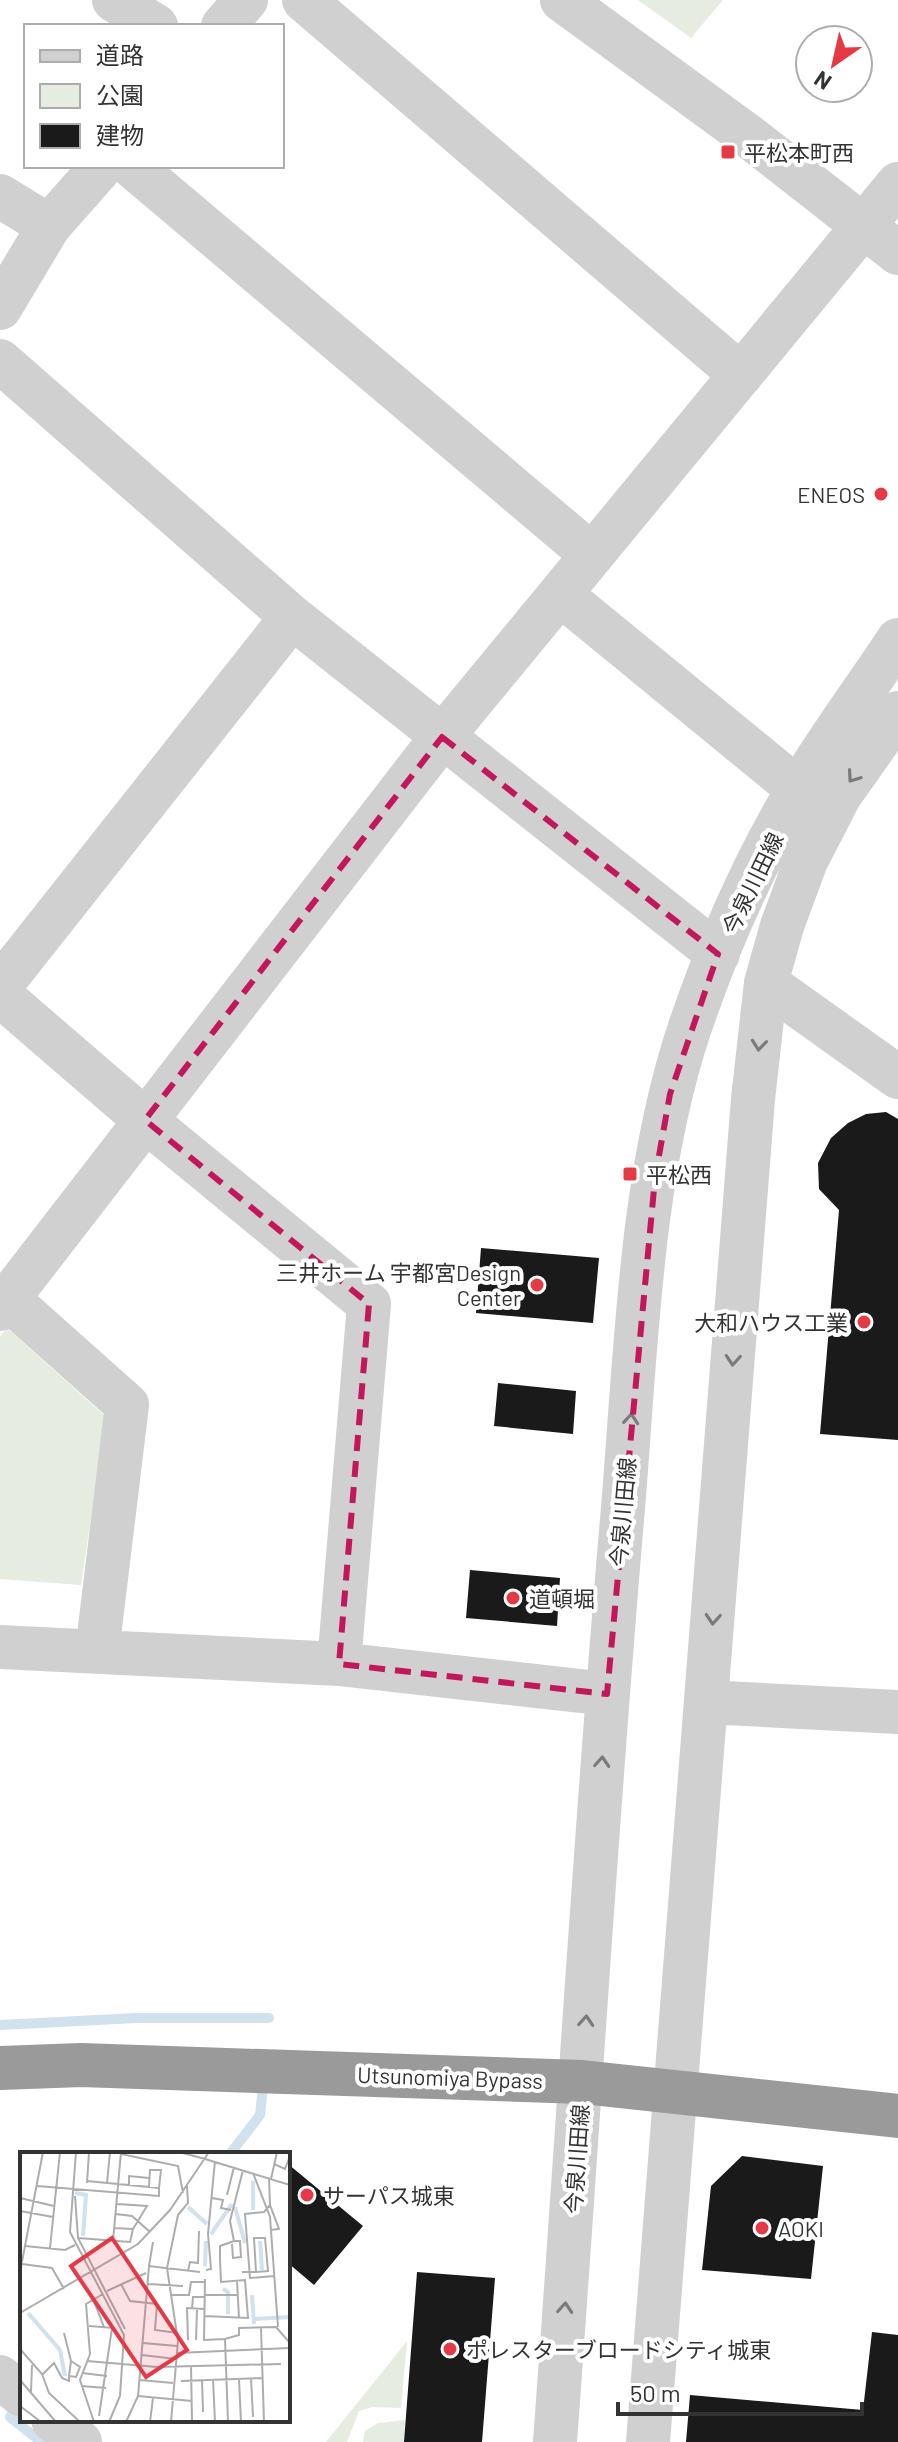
<svg xmlns="http://www.w3.org/2000/svg" width="898" height="2442" viewBox="0 0 898 2442" font-family="Barlow,'Noto Sans JP',sans-serif">
	<style>
		.green { fill: #e6ecdf }
		.lines { fill: none; stroke-linecap: round; stroke-linejoin: round }
		.stream { stroke: #cfe2ee; stroke-width: 10 }
		.building { fill: #1a1a1a }
		.minor { stroke: #d0d0d0; stroke-width: 44 }
		.highway { stroke: #9a9a9a; stroke-width: 44 }
		.oneway { stroke: #7a7a7a }
		.marked { fill: none; stroke: #c2185b; stroke-width: 6; stroke-dasharray: 16 10; stroke-linejoin: round }
		.poi-dot { fill: #e63946; stroke: #fff; stroke-width: 3 }
		.labels { text-anchor: middle; dominant-baseline: central; stroke-width: 8; stroke-linejoin: round; paint-order: stroke }
		.poi-label { font-size: 22px; fill: #333; stroke: #fff; text-anchor: start }
		.street-label { font-size: 22px; fill: #333; stroke: #fff }
		.inset-river { fill: none; stroke: #cfe2ee; stroke-width: 4 }
		.inset-road { fill: none; stroke: #adadad; stroke-width: 2 }
		.view { fill: #e63946; fill-opacity: 0.15; stroke: #e63946; stroke-width: 4 }
		.inset-edge { fill: none; stroke: #333; stroke-width: 4 }
	</style>
	<rect width="100%" height="100%" fill="#fff"/>
	<path class="green" d="M638,0H723L691,38Z
		M7,1328L106,1417L81,1585L0,1579V1336Z
		M407,2341L401,2408L372,2407L359,2411L347,2442H326Z
		M405,2420L404,2442H363L365,2431L378,2423Z"/>
	<g class="lines">
		<path class="stream" d="M0,2025L136,2018H269
			M230,2154L260,2115L263,2087
			M19,2406L10,2417L41,2442"/>
	</g>
	<path class="building" d="M886,1112L898,1119V1440L820,1434L839,1210L819,1189L818,1163L831,1138L848,1123L866,1114Z
		M481,1248L599,1258L593,1323L476,1313Z
		M498,1383L576,1391L573,1434L494,1426Z
		M470,1570L560,1578L557,1626L466,1618Z
		M742,2156L823,2166L811,2279L702,2270L711,2186Z
		M288,2164L363,2226L314,2285L288,2263Z
		M417,2272L495,2278L482,2442H404Z
		M872,2332L898,2335V2442H686L690,2395L863,2410Z"/>
	<g class="lines">
		<path class="minor" d="M114,0L156,26
			M304,0L741,375
			M562,0L751,138L898,253
			M223,26L246,0
			M132,166L592,555
			M0,196L49,226
			M0,308L49,226L102,166
			M0,361L292,617L0,986
			M560,594L798,789
			M292,617L718,954
			M766,983L898,1077
			M0,995L145,1120L369,1304L339,1664
			M8,1299L127,1405L97,1652
			M0,1309L442,737L898,184
			M0,1647L339,1664L607,1694
			M706,1702L898,1712
			M0,2377L22,2395
			M53,2420L80,2442
			M555,2442C578,2131 596,1819 623,1508C636,1352 640,1175 690,1027C718,945 754,862 799,788C829,738 865,690 898,640
			M648,2442L753,1099L766,983L782,926L806,861L840,795L898,713"/>
		<path class="highway" d="M0,2068L81,2065L582,2082L898,2116"/>
	</g>
	<defs><path id="oneway-chevron" d="M-2-3.5L2.5 0L-2 3.5" fill="none" stroke-width="1.6" stroke-linecap="round" stroke-linejoin="round" transform="scale(2)"/></defs>
	<g class="oneway">
		<use href="#oneway-chevron" transform="translate(853 777) rotate(125)"/>
		<use href="#oneway-chevron" transform="translate(759 1045) rotate(96)"/>
		<use href="#oneway-chevron" transform="translate(733 1360) rotate(94)"/>
		<use href="#oneway-chevron" transform="translate(631 1419) rotate(-85)"/>
		<use href="#oneway-chevron" transform="translate(713 1619) rotate(94)"/>
		<use href="#oneway-chevron" transform="translate(602 1762) rotate(-86)"/>
		<use href="#oneway-chevron" transform="translate(586 2021) rotate(-86)"/>
		<use href="#oneway-chevron" transform="translate(565 2308) rotate(-86)"/>
	</g>
	<path class="marked" d="M442,737L718,954L670,1094L655,1178L607,1694L339,1664L369,1304L145,1120Z"/>
	<g class="poi-dot">
		<rect x="720" y="144" width="16" height="16" rx="4"/>
		<circle cx="881" cy="494" r="8"/>
		<rect x="622" y="1166" width="16" height="16" rx="4"/>
		<circle cx="537" cy="1285" r="8"/>
		<circle cx="864" cy="1322" r="8"/>
		<circle cx="513" cy="1598" r="8"/>
		<circle cx="307" cy="2195" r="8"/>
		<circle cx="762" cy="2228" r="8"/>
		<circle cx="450" cy="2349" r="8"/>
	</g>
	<g class="labels">
		<g class="poi-label">
			<text x="744" y="152">平松本町西</text>
			<text x="865" y="494" text-anchor="end">ENEOS</text>
			<text x="646" y="1174">平松西</text>
			<text x="521" y="1272" text-anchor="end">三井ホーム 宇都宮Design<tspan x="521" dy="25">Center</tspan></text>
			<text x="848" y="1322" text-anchor="end">大和ハウス工業</text>
			<text x="529" y="1598">道頓堀</text>
			<text x="323" y="2195">サーパス城東</text>
			<text x="778" y="2228">AOKI</text>
			<text x="466" y="2349">ポレスターブロードシティ城東</text>
		</g>
		<g class="street-label">
			<text transform="translate(752 883) rotate(-64)">今泉川田線</text>
			<text transform="translate(622 1512) rotate(-85)">今泉川田線</text>
			<text transform="translate(450 2077) rotate(2)">Utsunomiya Bypass</text>
			<text transform="translate(576 2159) rotate(-86)">今泉川田線</text>
		</g>
	</g>
	<g transform="translate(20 2152)">
		<rect width="270" height="270" fill="#fff"/>
		<path class="inset-river" d="M233,29V58M55,41L66,43L63,84M168,55L187,72M215,55L225,91M191,82L212,52M240,89L242,118M185,114L186,89M203,137L208,140V162M232,143L234,172M8,161L40,198L45,224M235,167L270,165"/>
		<path class="inset-road" d="M56,0L50,80L104,183L100,244L89,270M159,0L185,7M101,2L158,14L163,41M185,7L270,33M254,12L265,17L270,4M233,21L250,65L258,175M249,26L250,53L259,77L250,78M251,27L257,0M67,31L69,0M87,31L90,0M109,33V24L129,26M17,34L139,44V36L67,29M129,35L130,18H141L139,36M207,43L214,15M55,44L58,86L105,177M0,46L34,54M192,46L203,48L201,56L211,58M250,53L244,60L225,62L230,126L254,124M0,59L33,65M96,62L112,64L130,80M94,76L113,77L127,54L97,52M58,86L110,90L113,77M93,89L101,0M212,92L213,106L221,105L220,89H214M5,94L45,98L55,93M30,96L40,0M2,112L32,116L44,137M129,114L133,90M186,118L191,117L188,82L195,9M168,119L170,110L178,111L179,79M0,120L23,0M222,120H236L248,119L245,86H234L236,120M185,127L184,188L205,187L208,270M217,129L219,166M101,132L110,149L137,152L135,178L158,181M128,132L163,134M87,139L126,121M152,143H169L171,130H184M185,143H218M73,147L84,175M172,157L173,145H185M0,161L118,92L150,58L189,0M184,164L228,166L225,128L201,130L200,107V94L214,89L210,69L223,18M69,174L94,176M241,176L244,270M44,181L51,209L60,215L56,225L49,224L51,209M205,187L219,183V176L256,175L270,191M168,188L167,156L184,157M176,188L177,157M123,191L157,194M0,197L22,222L29,241L60,270M157,201L270,196M122,203L156,207M67,209L137,215L261,212M171,214L172,270M62,221L87,224M22,223L34,211L42,226L49,229V224M231,226L233,265M193,227L195,270M219,227L221,270M0,228L36,270M120,228L153,231M182,228L183,260M161,229L243,226M61,234L86,236M11,240L12,213M118,244L172,249M0,254L21,270M79,264L92,176M74,270L60,228L70,202L66,152L83,142M106,270L118,244L129,114L180,120M130,270L133,246M151,270L158,189L147,116L158,63L168,51L167,34"/>
		<path class="view" d="M92,86L167,198L126,225L51,114Z"/>
		<rect width="270" height="270" class="inset-edge"/>
	</g>
	<rect x="24" y="24" width="260" height="144" fill="#ffffff" stroke="#adadad" stroke-width="2"/>
	<rect x="40" y="50" width="40" height="12" fill="#d0d0d0" stroke="#adadad" stroke-width="2"/>
	<text x="96" y="64" font-size="24" fill="#333333">道路</text>
	<rect x="40" y="84" width="40" height="24" fill="#e6ecdf" stroke="#adadad" stroke-width="2"/>
	<text x="96" y="104" font-size="24" fill="#333333">公園</text>
	<rect x="40" y="124" width="40" height="24" fill="#1a1a1a" stroke="#adadad" stroke-width="2"/>
	<text x="96" y="144" font-size="24" fill="#333333">建物</text>
	<g transform="translate(834 64) rotate(214)"><circle r="38" fill="#ffffff" stroke="#adadad" stroke-width="2"/>
	<path d="M0-6L14 30L0 20L-14 30Z" fill="#e63946"/>
	<text y="-12" font-size="22" font-weight="bold" text-anchor="middle" fill="#333333">N</text>
	</g>
	<path d="M618 2402v12h244v-12" fill="none" stroke="#333333" stroke-width="4"/>
	<text x="630" y="2402" font-size="24" fill="#333333" stroke="#ffffff" stroke-width="6" paint-order="stroke">50 m</text>
</svg>
